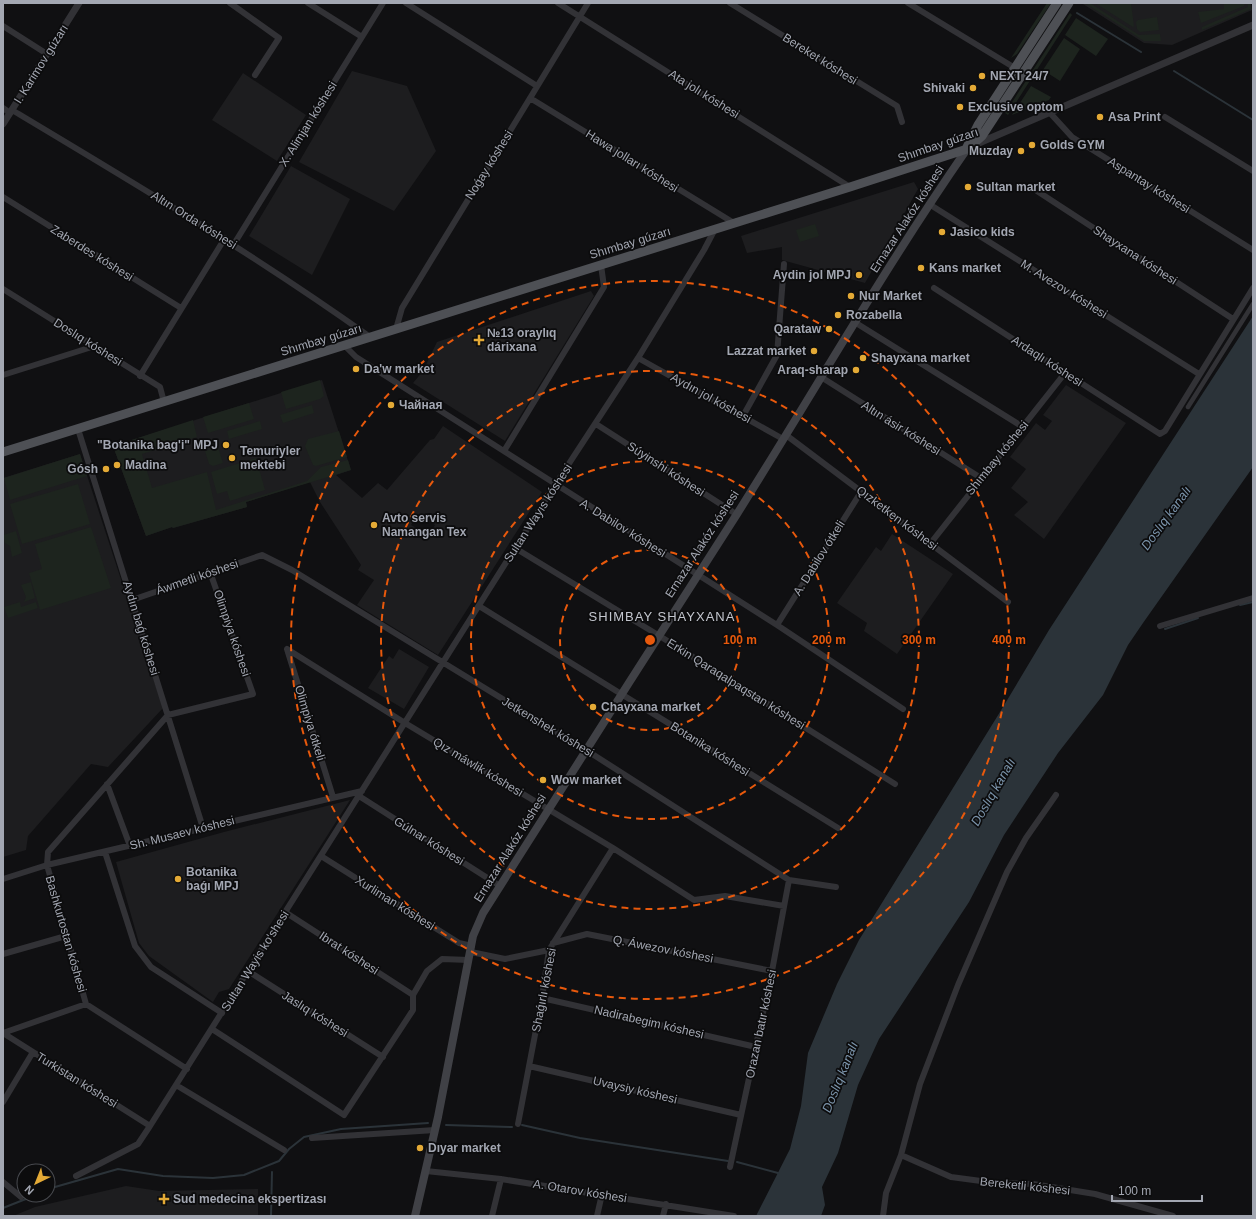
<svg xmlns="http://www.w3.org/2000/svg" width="1256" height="1219" viewBox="0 0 1256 1219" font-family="Arial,sans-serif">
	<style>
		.built { fill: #1d1d1f; fill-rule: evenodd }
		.green { fill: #1d241e }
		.water { fill: #2b3339 }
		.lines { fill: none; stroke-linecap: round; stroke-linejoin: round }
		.stream { stroke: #2b3339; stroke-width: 2 }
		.pedestrian { stroke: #323236; stroke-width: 4.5 }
		.minor { stroke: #323236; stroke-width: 6 }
		.tertiary { stroke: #323236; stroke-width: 7 }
		.secondary { stroke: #404146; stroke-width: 8 }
		.primary { stroke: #4e5055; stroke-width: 9 }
		.ring { fill: none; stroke: #e8590c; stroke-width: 2; stroke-dasharray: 7 5 }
		.poi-dot { fill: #e4aa36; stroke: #0c0c0d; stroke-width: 1.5 }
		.labels { text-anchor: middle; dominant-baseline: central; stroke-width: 3.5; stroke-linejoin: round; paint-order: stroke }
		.street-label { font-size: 12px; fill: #a3a7b2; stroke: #0c0c0d }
		.poi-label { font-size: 12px; font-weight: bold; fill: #a3a7b2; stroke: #0c0c0d; text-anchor: start }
		.water-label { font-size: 13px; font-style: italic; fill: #7b94ab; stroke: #0c0c0d }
		.neighbourhood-label { font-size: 13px; letter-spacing: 1px; fill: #c3c6ce; stroke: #0c0c0d }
		.centre { fill: #e8590c; stroke: #0c0c0d; stroke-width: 2 }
		.ring-label { font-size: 12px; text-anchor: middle; font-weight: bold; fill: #e8590c; stroke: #0c0c0d; stroke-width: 3.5; stroke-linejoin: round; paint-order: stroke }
	</style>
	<rect width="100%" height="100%" fill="#101012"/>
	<path class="built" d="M1251,3L1252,10L1172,45L1144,43L1083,4Z
		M352,71L407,86L436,151L394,211L299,162Z
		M243,73L306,115L277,161L212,120Z
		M291,166L350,199L312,275L249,236Z
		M914,182L918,189L865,283L782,260V247L747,253L741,236Z
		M591,291L594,296L505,441L413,383L423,371L437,342Z
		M322,380L351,470L336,475L362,498L378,483L387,490L430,440L434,439L443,426L542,492L438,655L357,605L374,580L358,570L361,565L320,502L310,482L246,502L247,507L173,528L172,527L146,536L113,446ZM417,515L435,525L429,535L411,525Z
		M1066,385L1126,423L1044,539L1014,515L1028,502L1011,488L1026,469L1010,457L1036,423L1045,430L1052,421L1043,415Z
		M80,454L163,708L108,767L91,764L28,836L26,850L3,857V478Z
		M892,534L953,574L897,654L864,631L867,623L837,603L876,547L881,551Z
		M399,649L429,667L404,709L368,688L389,656L393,659Z
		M350,800L229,989L219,992L213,1002L149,956L139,943L116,862L224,832Z
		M126,1186L159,1191L258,1189V1216H13L35,1207Z"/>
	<path class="green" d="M1047,3H1051L1017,54L1011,58Z
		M1085,3H1090L1139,35L1160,34L1161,41H1144Z
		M1095,3H1131L1134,26L1133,27Z
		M1224,3H1245L1244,6L1201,23L1198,12L1224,9Z
		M1247,3H1250L1251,9L1202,30V27L1248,7Z
		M1070,13L1072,15L1008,115L1005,113Z
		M1157,17L1159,30L1140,32L1137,29L1136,22L1138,20Z
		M1076,18L1108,39L1096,56L1065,35Z
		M1064,38L1080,49L1060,81L1043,70Z
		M1031,86L1051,97L1049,100L1012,115Z
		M815,224L819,236L800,242L796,230Z
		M320,380L324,396L320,399L286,409L281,392Z
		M249,403L254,419L208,433L203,417Z
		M312,405L314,413L283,423L280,415Z
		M193,420L197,437L142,454L152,488L207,472L216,510L307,481L321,467L348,460L351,470L246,502L247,507L173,528L172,527L146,536L113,446Z
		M260,421L262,429L229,439L227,431Z
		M339,431L347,457L316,466L313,465L305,446L308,439Z
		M218,447L223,463L213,466L209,464L205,451Z
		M80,454L87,476L10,500L4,478Z
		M256,458L265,490L230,501L227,491L217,494L211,472Z
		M78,484L90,524L22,544L10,504Z
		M91,527L111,588L40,610L29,573L42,569L35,544Z
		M16,531L22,553L12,557L10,546L5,543L3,535Z
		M31,582L35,598L24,602L26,597L21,585Z
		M20,602L21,607L36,602L38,608L8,618L4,607Z"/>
	<path class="water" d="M1253,316V467L1143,623L1128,645L1103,695L1058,753L1004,835L969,902L879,1039L858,1085L838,1153L822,1187L825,1205L821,1216H756L790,1149L801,1106L808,1053L837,984L859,940L1000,712L1049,630Z"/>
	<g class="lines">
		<path class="stream" d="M1077,13L1141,52
			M1174,71L1253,120
			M1240,605L1253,602
			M1165,629L1198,618
			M446,1125L512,1127
			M522,1125L580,1138L728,1161
			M737,1162L778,1173
			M48,1189L118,1169L163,1176L213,1178L244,1175L279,1161L289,1149L304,1137L341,1129L428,1123
			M3,1208L36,1195
			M271,1216L272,1172"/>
		<path class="pedestrian" d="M1188,407L1253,304"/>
		<path class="minor" d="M230,3L279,38L255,75
			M308,3L362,37
			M406,3L537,86
			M558,3L850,187
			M730,3L897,106L902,122
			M908,3L1015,68
			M3,26L47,54
			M530,98L734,223
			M3,108L10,113
			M12,110C134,183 255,255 370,337
			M1051,114L1072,137L1253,250
			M1165,117L1253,171
			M1037,191L1233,319
			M3,197L181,308
			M929,204L1199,374
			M234,244L383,3
			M934,288L1160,434L1165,431L1253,288
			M3,289L160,387L164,402
			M856,323L1023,427
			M396,329L402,308L588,3
			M344,345L356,357L777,625L903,709
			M638,358L783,439
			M3,375L95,346
			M140,376L225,238
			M821,377L981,478
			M743,416L777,355L784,264
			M596,424L736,514
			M78,429L203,828
			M786,435L1008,602
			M504,451L604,287L601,265
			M930,544L1065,373
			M515,548L658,635L895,784
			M132,600L262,555L292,570L586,750L789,880L836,887
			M479,606L838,828
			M777,625L861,492
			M1160,626L1253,598
			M287,649L405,723L613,848L694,900L725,896L784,906
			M287,649L333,797
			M107,784L130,846
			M359,796L500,886
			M105,852L135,946L151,967L222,1013
			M321,856L459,943L472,946
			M3,879L47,865L362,791
			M285,912L413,995
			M553,943L587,934L772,971
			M471,952L505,959L549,950
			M3,954L66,936
			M248,971L383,1057
			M542,998L756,1047
			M212,1029L344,1115L413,1010V995L427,971L442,959L469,960
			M3,1033L150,1126
			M3,1033L86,1004
			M529,1066L741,1115
			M187,1069L86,1004L47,865L48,852L168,715L253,694L210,572
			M176,1085L284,1150
			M3,1102L33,1052
			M518,1124L542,998L549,950L613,848
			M312,1138L435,1130
			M901,1155L951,1177L996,1183L1033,1184L1095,1194L1173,1216
			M730,1167L772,971L789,880
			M426,1171L501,1179L734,1216
			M76,1176L138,1144L150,1126L555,485L638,358L704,250L715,229
			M3,1182L21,1197
			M492,1216L501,1179
			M597,1216L602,1194
			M663,1216L666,1204
			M883,1216L886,1193L901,1155L920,1084L958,985L1007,872L1026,838L1056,795"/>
		<path class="tertiary" d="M3,124L79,3
			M972,146L1253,25"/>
		<path class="secondary" d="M415,1216L438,1117L473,936L483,913C567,779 652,647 737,514C814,392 885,267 967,149"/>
		<path class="primary" d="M967,147L978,125L1057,3
			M3,452L850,187L967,149L982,136L1069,3"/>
	</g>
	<g class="ring">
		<circle cx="650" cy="640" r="90"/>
		<circle cx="650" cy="640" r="179"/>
		<circle cx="650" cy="640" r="269"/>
		<circle cx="650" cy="640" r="359"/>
	</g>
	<g class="poi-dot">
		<circle cx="982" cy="76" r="4"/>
		<circle cx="973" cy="88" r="4"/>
		<circle cx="960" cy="107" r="4"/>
		<circle cx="1100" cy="117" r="4"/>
		<circle cx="1032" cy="145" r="4"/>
		<circle cx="1021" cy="151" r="4"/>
		<circle cx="968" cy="187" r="4"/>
		<circle cx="942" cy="232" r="4"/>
		<circle cx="921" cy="268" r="4"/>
		<circle cx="859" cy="275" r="4"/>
		<circle cx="851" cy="296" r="4"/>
		<circle cx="838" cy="315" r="4"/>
		<circle cx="829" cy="329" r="4"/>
		<path d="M477 334h4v4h4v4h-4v4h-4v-4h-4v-4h4z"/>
		<circle cx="814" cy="351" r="4"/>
		<circle cx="863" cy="358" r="4"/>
		<circle cx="356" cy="369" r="4"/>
		<circle cx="856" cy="370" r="4"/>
		<circle cx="391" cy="405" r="4"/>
		<circle cx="226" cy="445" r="4"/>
		<circle cx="232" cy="458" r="4"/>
		<circle cx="117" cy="465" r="4"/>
		<circle cx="106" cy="469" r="4"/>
		<circle cx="374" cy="525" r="4"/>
		<circle cx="593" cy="707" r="4"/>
		<circle cx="543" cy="780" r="4"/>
		<circle cx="178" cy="879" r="4"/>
		<circle cx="420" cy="1148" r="4"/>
		<path d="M162 1193h4v4h4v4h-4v4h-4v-4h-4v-4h4z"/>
	</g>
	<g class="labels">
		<g class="street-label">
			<text transform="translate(820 59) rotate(32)">Bereket kóshesi</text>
			<text transform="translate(41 64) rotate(-58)">I. Karimov gúzarı</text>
			<text transform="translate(704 94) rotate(32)">Ata jolı kóshesi</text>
			<text transform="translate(308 124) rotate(-58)">X. Alimjan kóshesi</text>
			<text transform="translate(938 145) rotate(-19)">Shımbay gúzarı</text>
			<text transform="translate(632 161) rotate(32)">Hawa jolları kóshesi</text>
			<text transform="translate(489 165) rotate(-58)">Noǵay kóshesi</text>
			<text transform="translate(1149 185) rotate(32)">Aspantay kóshesi</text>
			<text transform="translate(907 219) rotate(-57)">Ernazar Alakóz kóshesi</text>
			<text transform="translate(194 220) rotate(32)">Altın Orda kóshesi</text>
			<text transform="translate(630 243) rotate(-17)">Shımbay gúzarı</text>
			<text transform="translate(92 253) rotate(32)">Zaberdes kóshesi</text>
			<text transform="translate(1135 255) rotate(33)">Shayxana kóshesi</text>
			<text transform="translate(1064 289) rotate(32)">M. Avezov kóshesi</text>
			<text transform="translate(321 340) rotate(-17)">Shımbay gúzarı</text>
			<text transform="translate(88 342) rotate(32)">Doslıq kóshesi</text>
			<text transform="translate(1047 361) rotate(33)">Ardaqlı kóshesi</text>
			<text transform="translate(711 398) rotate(29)">Aydın jol kóshesi</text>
			<text transform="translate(901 428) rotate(32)">Altın ásir kóshesi</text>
			<text transform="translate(997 458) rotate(-51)">Shımbay kóshesi</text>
			<text transform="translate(666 469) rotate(33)">Súyinshi kóshesi</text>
			<text transform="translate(538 513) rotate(-57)">Sultan Wayıs kóshesi</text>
			<text transform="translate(897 518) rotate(37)">Qızketken kóshesi</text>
			<text transform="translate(623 528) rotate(32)">A. Dabilov kóshesi</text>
			<text transform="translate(702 544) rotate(-57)">Ernazar Alakóz kóshesi</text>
			<text transform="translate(819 558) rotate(-58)">A. Dabilov ótkeli</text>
			<text transform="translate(197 577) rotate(-19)">Áwmetli kóshesi</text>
			<text transform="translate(141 628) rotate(73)">Aydın baǵ kóshesi</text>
			<text transform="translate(232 633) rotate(71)">Olimpiya kóshesi</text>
			<text transform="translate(736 684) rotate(32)">Erkin Qaraqalpaqstan kóshesi</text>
			<text transform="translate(310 723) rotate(73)">Olimpiya ótkeli</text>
			<text transform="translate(548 727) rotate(31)">Jetkenshek kóshesi</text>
			<text transform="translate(710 749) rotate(32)">Botanika kóshesi</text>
			<text transform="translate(478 767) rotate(31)">Qız máwlik kóshesi</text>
			<text transform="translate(182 833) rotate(-14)">Sh. Musaev kóshesi</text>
			<text transform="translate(429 841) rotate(32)">Gúlnar kóshesi</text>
			<text transform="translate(510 848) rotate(-58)">Ernazar Alakóz kóshesi</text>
			<text transform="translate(395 903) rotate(32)">Xurliman kóshesi</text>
			<text transform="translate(66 934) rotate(74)">Bashkurtostan kóshesi</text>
			<text transform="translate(663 949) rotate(11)">Q. Áwezov kóshesi</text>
			<text transform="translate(349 953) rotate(33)">Ibrat kóshesi</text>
			<text transform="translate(255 961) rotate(-58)">Sultan Wayis ko'shesi</text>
			<text transform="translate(544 990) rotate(-79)">Shaǵırlı kóshesi</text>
			<text transform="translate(315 1014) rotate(32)">Jaslıq kóshesi</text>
			<text transform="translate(649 1022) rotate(13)">Nadirabegim kóshesi</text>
			<text transform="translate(761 1024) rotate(-78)">Orazan batır kóshesi</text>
			<text transform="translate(77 1080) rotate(32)">Turkistan kóshesi</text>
			<text transform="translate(635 1090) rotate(13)">Uvaysiy kóshesi</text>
			<text transform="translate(1025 1186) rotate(6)">Bereketli kóshesi</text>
			<text transform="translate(580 1191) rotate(9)">A. Otarov kóshesi</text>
		</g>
		<g class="poi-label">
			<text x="990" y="76">NEXT 24/7</text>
			<text x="965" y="88" text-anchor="end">Shivaki</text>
			<text x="968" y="107">Exclusive optom</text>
			<text x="1108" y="117">Asa Print</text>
			<text x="1040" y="145">Golds GYM</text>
			<text x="1013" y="151" text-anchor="end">Muzday</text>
			<text x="976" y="187">Sultan market</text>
			<text x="950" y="232">Jasico kids</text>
			<text x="929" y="268">Kans market</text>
			<text x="851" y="275" text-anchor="end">Aydin jol MPJ</text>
			<text x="859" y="296">Nur Market</text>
			<text x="846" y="315">Rozabella</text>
			<text x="821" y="329" text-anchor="end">Qarataw</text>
			<text x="487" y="333">№13 oraylıq<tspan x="487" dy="14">dárixana</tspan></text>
			<text x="806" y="351" text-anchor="end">Lazzat market</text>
			<text x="871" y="358">Shayxana market</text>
			<text x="364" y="369">Da'w market</text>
			<text x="848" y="370" text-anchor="end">Araq-sharap</text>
			<text x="399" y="405">Чайная</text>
			<text x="218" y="445" text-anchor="end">"Botanika bag'i" MPJ</text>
			<text x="240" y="451">Temuriyler<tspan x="240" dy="14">mektebi</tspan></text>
			<text x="125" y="465">Madina</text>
			<text x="98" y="469" text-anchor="end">Gósh</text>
			<text x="382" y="518">Avto servis<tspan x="382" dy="14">Namangan Tex</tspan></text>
			<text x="601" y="707">Chayxana market</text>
			<text x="551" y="780">Wow market</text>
			<text x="186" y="872">Botanika<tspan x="186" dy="14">baǵı MPJ</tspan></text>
			<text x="428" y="1148">Dıyar market</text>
			<text x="173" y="1199">Sud medecina ekspertizası</text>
		</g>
		<g class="water-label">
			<text transform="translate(1166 518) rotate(-54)">Doslıq kanalı</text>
			<text transform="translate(993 792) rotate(-60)">Doslıq kanalı</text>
			<text transform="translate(840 1077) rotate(-68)">Doslıq kanalı</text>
		</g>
		<g class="neighbourhood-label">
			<text x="662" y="616">SHIMBAY SHAYXANA</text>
		</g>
	</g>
	<circle cx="650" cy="640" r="6" class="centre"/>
	<g class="ring-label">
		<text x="740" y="644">100 m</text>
		<text x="829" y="644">200 m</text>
		<text x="919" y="644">300 m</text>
		<text x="1009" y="644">400 m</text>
	</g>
	<rect width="1256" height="1219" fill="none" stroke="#a3a7b2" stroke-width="8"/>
	<g transform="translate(36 1183) rotate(223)"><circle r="19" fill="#0c0c0d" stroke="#484a4f"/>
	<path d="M0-3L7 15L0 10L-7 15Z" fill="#e4aa36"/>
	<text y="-6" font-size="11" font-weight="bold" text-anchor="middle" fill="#a3a7b2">N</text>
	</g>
	<path d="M1112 1195v6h90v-6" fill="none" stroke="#a3a7b2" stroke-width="2"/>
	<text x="1118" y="1195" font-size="12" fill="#a3a7b2" stroke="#0c0c0d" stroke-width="3" paint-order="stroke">100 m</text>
</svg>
